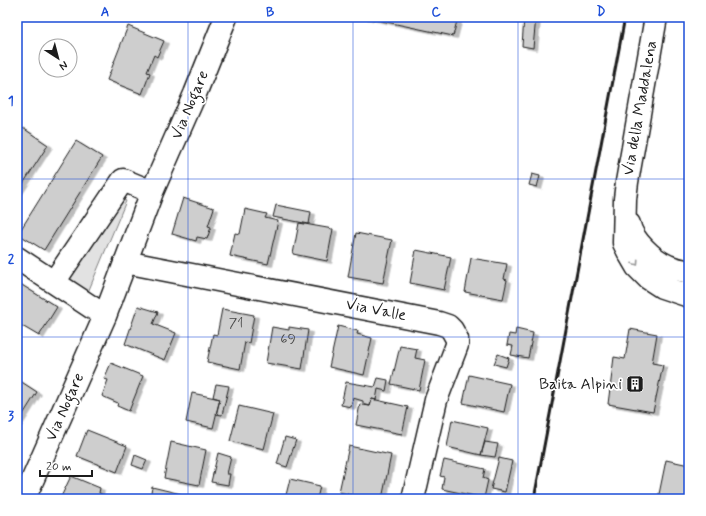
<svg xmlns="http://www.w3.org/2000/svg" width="706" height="516" viewBox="0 0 706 516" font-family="Mynerve,sans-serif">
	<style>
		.green { fill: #e2e2e2; stroke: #7f7f7f }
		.building { fill: #cecece; stroke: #1c1c1c; filter: url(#shadow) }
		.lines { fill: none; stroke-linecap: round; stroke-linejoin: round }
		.minor-casing { stroke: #1c1c1c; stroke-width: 25 }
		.minor { stroke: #fff; stroke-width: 22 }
		.rail { stroke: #1c1c1c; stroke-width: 3 }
		.oneway { stroke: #999 }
		.grid { fill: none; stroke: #1d4ed8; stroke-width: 1; stroke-opacity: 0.55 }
		.labels { text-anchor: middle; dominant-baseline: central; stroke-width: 3.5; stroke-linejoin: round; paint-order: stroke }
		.number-label { font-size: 14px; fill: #484848 }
		.street-label { font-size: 16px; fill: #1c1c1c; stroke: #fff }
		.poi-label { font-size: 16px; fill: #1c1c1c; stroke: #fff; text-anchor: end }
		.neatline { fill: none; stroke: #1d4ed8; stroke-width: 1.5 }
		.grid-label { font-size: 13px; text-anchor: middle; font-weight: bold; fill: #1d4ed8 }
	</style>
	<defs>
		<filter id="shadow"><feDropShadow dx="4.5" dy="2.5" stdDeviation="0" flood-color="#0004"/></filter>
	</defs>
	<rect width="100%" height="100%" fill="#fff"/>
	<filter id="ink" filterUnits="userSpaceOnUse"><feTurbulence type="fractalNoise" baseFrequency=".025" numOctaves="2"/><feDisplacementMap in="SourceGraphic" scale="8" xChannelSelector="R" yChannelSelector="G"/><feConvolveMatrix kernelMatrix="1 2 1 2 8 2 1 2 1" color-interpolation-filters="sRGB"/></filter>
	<g filter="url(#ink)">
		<path class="green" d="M120,198L126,201L86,297L67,283Z"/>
		<path class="building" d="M363,17H458L453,36Z
			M524,17H536L533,48L522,46Z
			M128,26L164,41L157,57L154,55L147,72L150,73L142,94L107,80Z
			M23,128L48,145L17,193V137Z
			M76,141L102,157L44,250L18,234Z
			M532,174L540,176L537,187L529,185Z
			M183,198L214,208L208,226L211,227L207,239L197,237L196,241L172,234Z
			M276,205L311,212L309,224L273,217Z
			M245,209L267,214L265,218L278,221L268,264L230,256L235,233L240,234Z
			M299,223L333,229L327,261L293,254Z
			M356,233L392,240L383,283L348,277Z
			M416,250L451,257L444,290L410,283Z
			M471,258L507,264L504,279L507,280L503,299L465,292Z
			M17,282L57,307L39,336L17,323Z
			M138,306L158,312L153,324L176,333L165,360L125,344Z
			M222,309L254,315L249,343L245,342L240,369L207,362L213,334L217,335Z
			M338,326L358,331L357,334L372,338L364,375L329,367Z
			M272,327L289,330V327L308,330L302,369L266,363Z
			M516,329L533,333L528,358L511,355L513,346L507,345L509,334L515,335Z
			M630,329L657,334L652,363L663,365L653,412L608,404L614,357L625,359Z
			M400,346L417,349L415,358L425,360L419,390L391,384Z
			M498,354L509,358L506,367L494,364Z
			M111,363L143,376L129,411L117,406L118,403L102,396L108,380L104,379Z
			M469,375L510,384L504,412L463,403Z
			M378,378L388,380L386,391L378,389L376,400L372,399L370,406L363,405V401L353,398L351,407L341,405L346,382L375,387Z
			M17,379L37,392L17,424Z
			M216,384L229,386L222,415L216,414L220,399L213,397Z
			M192,393L220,399L213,428L186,422Z
			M372,399L408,407L402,434L356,425L360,404L370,406Z
			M239,406L273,414L264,449L230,441Z
			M452,420L488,428L481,455L447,447Z
			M87,430L127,446L117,472L77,456Z
			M285,437L296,440L287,467L277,464Z
			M171,442L206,450L199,485L164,478Z
			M485,442L498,444L495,457L481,455Z
			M349,446L391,455L382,499H359L360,497L339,492Z
			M218,453L231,457L227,474H230L228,485L211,482Z
			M135,455L147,460L143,469L132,465Z
			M499,458L512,461L505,492L491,489Z
			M444,460L485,469L483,478L488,480L484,498L442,489L444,477L440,476Z
			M666,460L689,465V499H658Z
			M71,476L100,488L99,493L113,499H60Z
			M290,479L320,486L317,499H285Z
			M152,487L181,494L180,499H150Z
			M268,496L280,499H268Z"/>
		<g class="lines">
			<defs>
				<path id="minor" d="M656,17L627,182L625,199L624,243L630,255L637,267L648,278L662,287L689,296
					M629,224C632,240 653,260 668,266C675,269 682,270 689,272
					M17,258L105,316
					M125,262L439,323L448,326L452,330L457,339V345L436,400L413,499
					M54,282L123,180L152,192
					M24,499L105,316L152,192L195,94L226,17"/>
			</defs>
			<use href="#minor" class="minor-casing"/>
			<use href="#minor" class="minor"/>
			<path class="rail" d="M534,499L625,17"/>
		</g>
		<defs><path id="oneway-chevron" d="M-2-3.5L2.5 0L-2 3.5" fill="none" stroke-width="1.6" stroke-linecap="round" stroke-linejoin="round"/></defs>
		<use class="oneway" href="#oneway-chevron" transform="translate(636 263) rotate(56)"/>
	</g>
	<path class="grid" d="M188,17V499M353,17V499M518,17V499M17,179H689M17,337H689"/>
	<defs>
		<symbol id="building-square" viewBox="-11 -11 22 22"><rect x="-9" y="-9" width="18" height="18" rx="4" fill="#1c1c1c" stroke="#fff"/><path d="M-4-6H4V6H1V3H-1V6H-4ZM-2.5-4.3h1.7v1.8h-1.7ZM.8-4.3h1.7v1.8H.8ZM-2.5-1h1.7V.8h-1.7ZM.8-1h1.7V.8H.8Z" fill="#fff"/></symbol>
	</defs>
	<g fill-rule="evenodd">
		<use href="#building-square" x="625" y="374" width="20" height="20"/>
	</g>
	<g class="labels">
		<g class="number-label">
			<text x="236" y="323">71</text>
			<text x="288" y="339">69</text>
		</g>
		<g class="street-label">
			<text transform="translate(190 105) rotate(-67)">Via Nogare</text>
			<text transform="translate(640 108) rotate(-80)">Via della Maddalena</text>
			<text transform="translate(376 310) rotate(11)">Via Valle</text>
			<text transform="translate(65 407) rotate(-66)">Via Nogare</text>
		</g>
		<g class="poi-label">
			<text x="622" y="384">Baita Alpini</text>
		</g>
	</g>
	<rect width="706" height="516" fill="none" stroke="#fff" stroke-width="44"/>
	<g transform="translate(58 58) rotate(144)"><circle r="19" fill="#ffffff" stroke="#a4a4a4"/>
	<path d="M0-3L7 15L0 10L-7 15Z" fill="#1c1c1c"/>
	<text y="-6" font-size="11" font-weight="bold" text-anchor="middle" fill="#1c1c1c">N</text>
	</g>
	<path d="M40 470v6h52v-6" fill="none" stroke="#1c1c1c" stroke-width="2"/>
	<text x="46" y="470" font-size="12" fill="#1c1c1c" stroke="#ffffff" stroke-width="3" paint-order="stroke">20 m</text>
	<rect x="22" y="22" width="662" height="472" class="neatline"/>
	<g class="grid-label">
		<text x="105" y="16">A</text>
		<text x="270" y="16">B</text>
		<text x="436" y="16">C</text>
		<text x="601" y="16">D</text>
		<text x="11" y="105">1</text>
		<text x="11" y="263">2</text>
		<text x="11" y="420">3</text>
	</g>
</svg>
